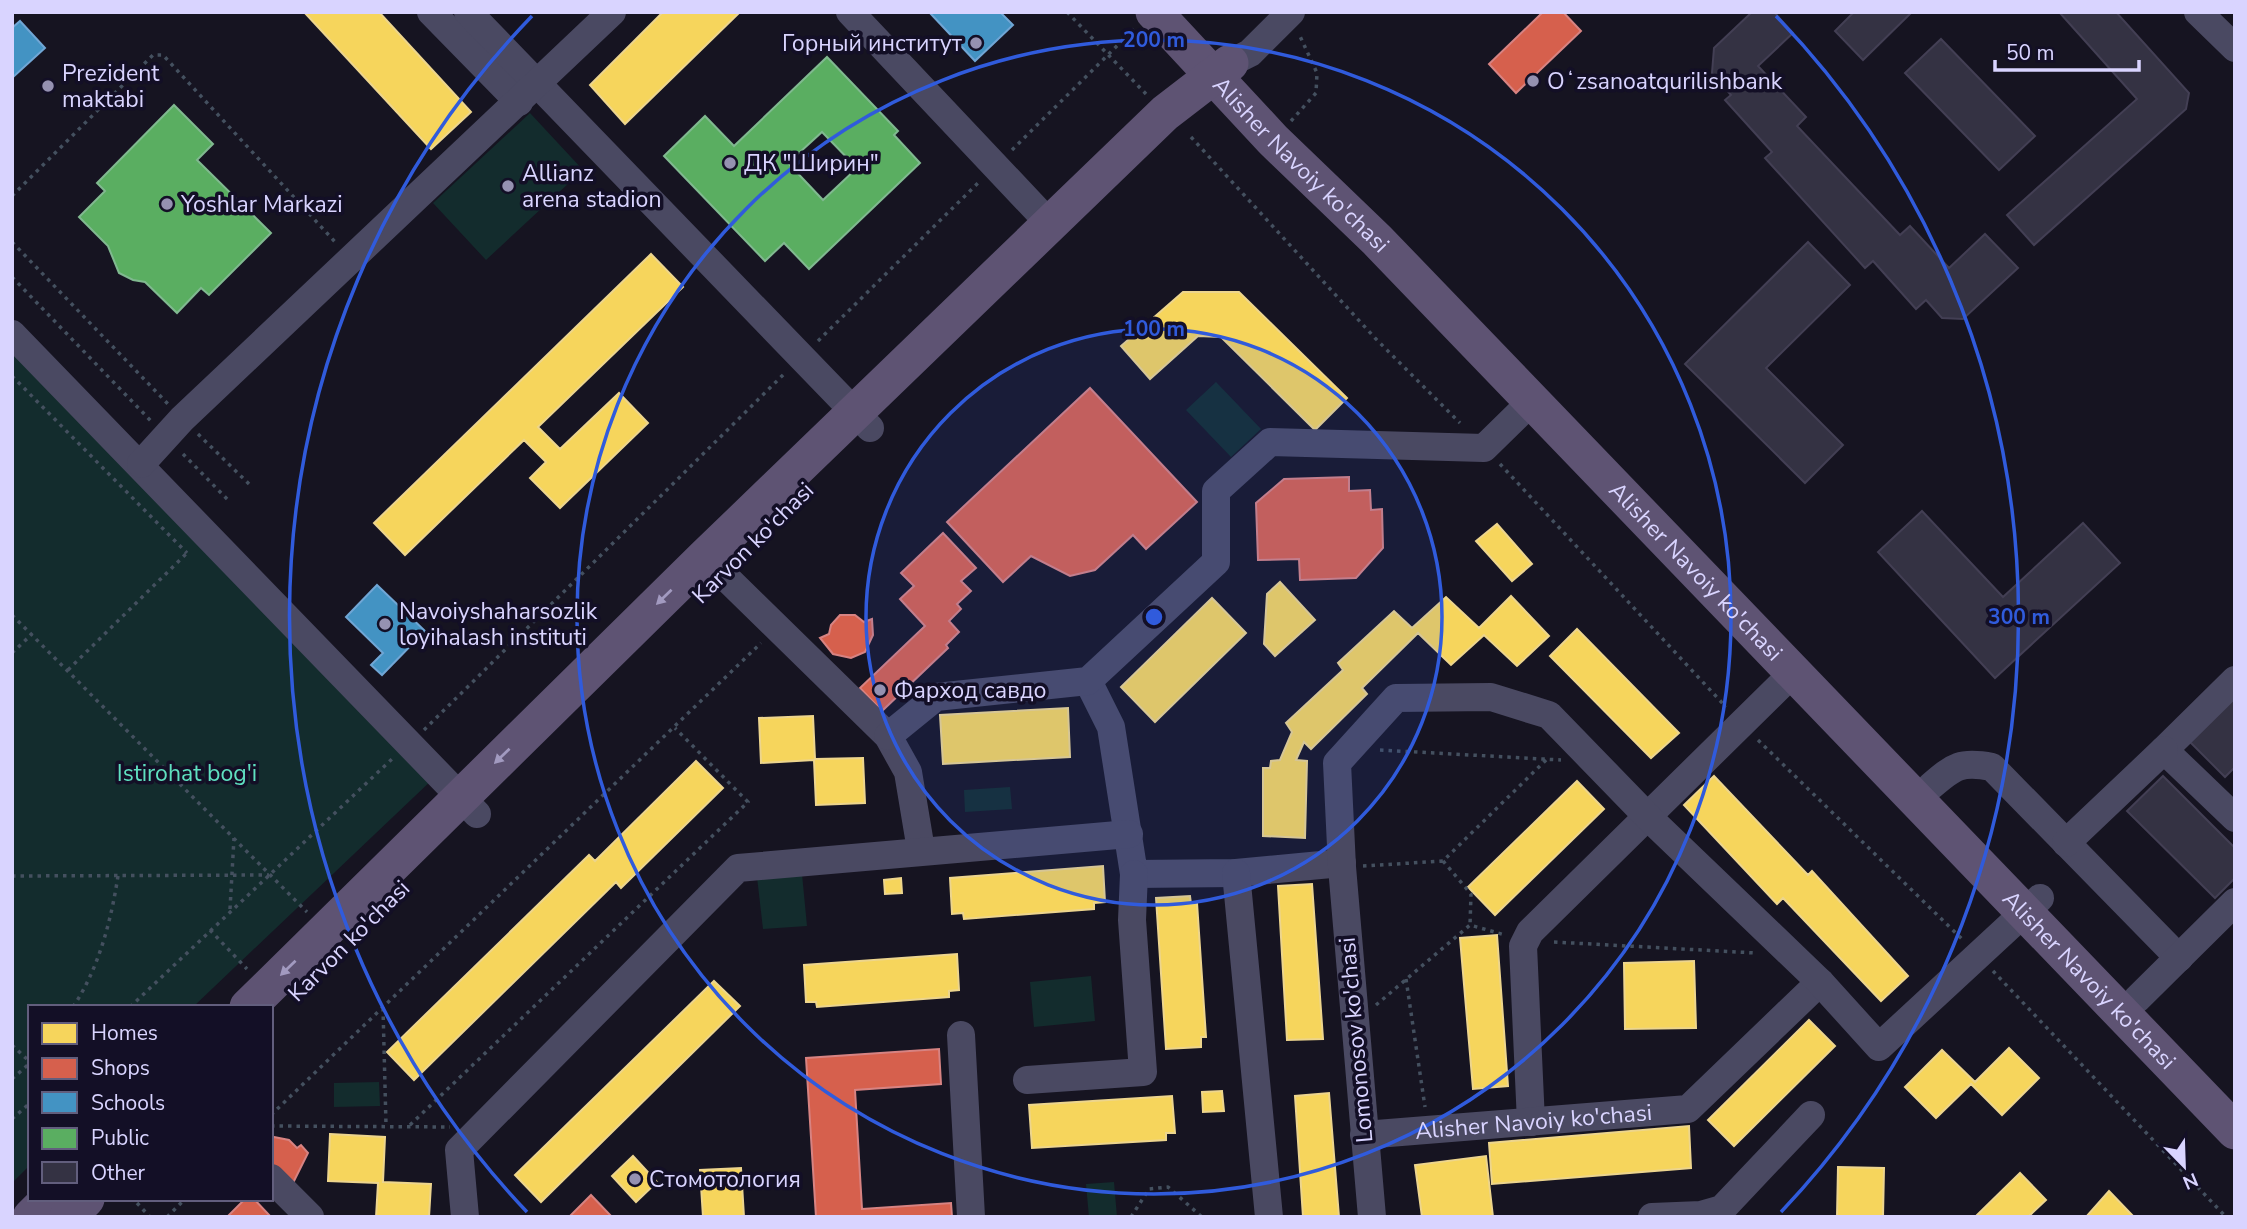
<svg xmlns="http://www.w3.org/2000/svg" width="2247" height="1229" viewBox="0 0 2247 1229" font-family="'Nunito Sans',sans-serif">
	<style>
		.green { fill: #132c2d }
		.homes { fill: #f6d55c; stroke: #edd58d; stroke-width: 2 }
		.shops { fill: #d6604d; stroke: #d78382; stroke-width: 2 }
		.schools { fill: #4393c3; stroke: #70a6d5; stroke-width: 2 }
		.public { fill: #5aae61; stroke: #80b990; stroke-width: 2; fill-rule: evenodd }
		.building { fill: #343243; stroke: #433f54; stroke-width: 2 }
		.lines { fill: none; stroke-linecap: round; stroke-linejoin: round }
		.path { stroke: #44505f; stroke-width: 3.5; stroke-dasharray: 3.5 5; stroke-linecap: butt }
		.minor { stroke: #4a4962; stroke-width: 28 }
		.major { stroke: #5e5373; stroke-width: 37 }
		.oneway { fill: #a29ac0 }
		.ring { fill: none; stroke: #305bdc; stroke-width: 3.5 }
		.poi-dot { fill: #9591b1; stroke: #130f26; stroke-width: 2.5 }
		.labels { text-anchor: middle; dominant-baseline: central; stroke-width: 7; stroke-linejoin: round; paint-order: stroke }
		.poi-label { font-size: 23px; fill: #d9d4ff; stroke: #130f26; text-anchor: start }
		.street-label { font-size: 23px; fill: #d9d4ff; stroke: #130f26 }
		.park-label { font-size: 23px; fill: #5fe0c0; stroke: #130f26 }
		.centre { fill: #305bdc; stroke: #130f26; stroke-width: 3.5 }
		.ring-label { font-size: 21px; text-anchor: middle; font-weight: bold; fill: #305bdc; stroke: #130f26; stroke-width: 7; stroke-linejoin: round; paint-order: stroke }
	</style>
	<rect width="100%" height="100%" fill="#161421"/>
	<path class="green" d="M530,113L583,170L486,260L433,203Z
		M12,345L435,777L193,1007H30V1165L12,1183Z
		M1216,382L1261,429L1231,457L1186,410Z
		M1010,787L1012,809L965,812L964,790Z
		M802,874L807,926L763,929L757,877Z
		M1091,976L1095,1021L1034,1027L1030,982Z
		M379,1082L380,1106L334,1107V1083Z
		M1114,1182L1117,1217H1089L1086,1184Z"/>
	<path class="homes" d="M304,12H379L471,112L431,149Z
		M663,12H740L625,124L590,85Z
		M651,254L683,287L538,427L560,449L619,393L648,423L560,508L530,478L546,462L524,440L405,555L374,523Z
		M1183,292H1239L1347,398L1315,430L1221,337L1198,336L1150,379L1121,346Z
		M1497,524L1532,564L1512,581L1476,541Z
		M1280,582L1315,620L1275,656L1264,644L1267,594Z
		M1511,596L1549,636L1517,666L1484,635L1451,665L1418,633L1362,688L1367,694L1311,749L1304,742L1296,760L1307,761L1305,838L1263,836V768H1270L1271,761L1280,760L1292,732L1286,723L1343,670L1338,663L1394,611L1412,628L1446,597L1479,628Z
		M1212,598L1246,633L1155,722L1121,687Z
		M1577,629L1679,733L1651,758L1550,656Z
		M1068,708L1070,757L943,764L940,715Z
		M813,716L815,759L863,758L865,803L816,805L814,760L761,763L759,718Z
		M696,761L723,788L621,888L616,882L414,1080L387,1052L589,855L595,861Z
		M1714,776L1808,875L1812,871L1908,976L1881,1001L1783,898L1777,904L1684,805Z
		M1577,781L1604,809L1495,915L1468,887Z
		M1103,866L1105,902L1094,903V909L964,919L963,913L952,914L950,878Z
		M901,878L902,893L885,894L884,880Z
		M1312,884L1323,1039L1287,1040L1278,886Z
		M1190,896L1191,904L1197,903L1206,1037H1201V1047L1166,1049L1156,898Z
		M1497,935L1508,1086L1473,1089L1460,938Z
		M957,954L959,990L949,991V997L817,1007L816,1002H806L804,965Z
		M1694,961L1696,1028L1625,1029L1624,963Z
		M714,981L740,1006L541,1202L515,1175Z
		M1809,1020L1835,1046L1734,1146L1708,1120Z
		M2009,1048L2039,1078L2002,1115L1971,1084L1936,1118L1905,1087L1942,1050L1975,1082Z
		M1222,1091L1224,1111L1203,1112L1202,1092Z
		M1329,1093L1339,1217H1303L1295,1096Z
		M1172,1096L1175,1133H1166V1140L1032,1148L1029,1105Z
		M1689,1126L1691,1168L1492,1184L1489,1143Z
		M330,1134L385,1137L383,1182L431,1184L429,1217H376L378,1183L328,1181Z
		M633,1156L657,1182L636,1202L612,1176Z
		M1486,1156L1493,1217H1422L1415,1165Z
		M1838,1167L1884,1168L1883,1217H1837Z
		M741,1168L744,1217H703L700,1170Z
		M2020,1173L2046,1200L2028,1217H1975Z
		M2109,1191L2134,1217H2086Z"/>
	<path class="shops" d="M1543,12H1563L1581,31L1516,93L1489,64Z
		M1090,388L1197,502L1146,549L1133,535L1095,570L1070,576L1031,556L1003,582L947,522Z
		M1349,477V491L1370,490L1371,510L1382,509L1383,548L1356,578L1300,580L1299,559L1258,560L1256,503L1284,479Z
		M943,533L976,568L961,581L971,591L957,604L961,609L949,621L959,632L946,645L948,648L882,711L860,688L925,626L900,599L914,586L901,573Z
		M840,615H855L864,622L872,619L873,635L865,652L851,658L833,654L820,638L829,634L831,625Z
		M939,1049L941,1084L855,1090L862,1209L951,1203L952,1217H816L806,1058Z
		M274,1137L289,1140L297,1148L301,1145L308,1153L291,1187L271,1167V1140Z
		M591,1195L612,1217H569Z
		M245,1199H254L271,1217H227Z"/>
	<path class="schools" d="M929,12H1000L1013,25L975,61Z
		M20,21L45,48L12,78V28Z
		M377,585L425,631L382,675L371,665L383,653L346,617Z"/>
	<path class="public" d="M827,57L898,131L894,135L920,163L809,269L784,243L765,261L664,156L705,116L734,146ZM822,132L857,168L823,200L788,163Z
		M174,105L213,144L197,160L271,233L209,295L201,288L177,313L145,282L133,280L119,273L108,246L79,217L105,191L97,183Z"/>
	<path class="building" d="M1752,12H1774L1793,33L1758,66L1806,117L1797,126L1900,235L1910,226L1949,268L1985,234L2018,268L1963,319L1942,318L1926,300L1916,309L1873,261L1865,268L1765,158L1772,152L1725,100L1731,95L1712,73L1714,48Z
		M1854,12H1912L1863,60L1835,31Z
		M2059,12H2116L2189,93L2186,109L2034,245L2007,215L2137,99Z
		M1941,39L2035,136L1999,170L1905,73Z
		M1808,242L1850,285L1766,368L1843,445L1805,483L1685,364Z
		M1922,511L2003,597L2083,523L2120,563L1995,678L1878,552Z
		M2235,697V767L2225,777L2190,742Z
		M2163,776L2235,848V878L2215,898L2127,811Z"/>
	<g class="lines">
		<path class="path" d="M1067,12L1146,94
			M1291,121L1316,93L1317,73L1299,34
			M1191,137L1375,338L1460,423
			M1012,150L1134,29
			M12,196L153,55H163L337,244
			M12,242L168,404
			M12,277L151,421
			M818,341L979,182
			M12,376L187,553
			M198,434L249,484
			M183,454L230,502
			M1500,464L1726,707
			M12,615L307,912
			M12,653L32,634
			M68,670L188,552
			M424,730L785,373
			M1758,740L1963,940
			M1380,750L1561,760
			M1443,861L1471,894L1470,925
			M1363,866L1443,861L1547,759
			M12,876L269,875
			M230,909L234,838
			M210,930L247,969
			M1554,942L1756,953
			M1993,971L2226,1217
			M1406,979L1425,1107
			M1376,1005L1470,925L1505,935
			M73,1007C99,968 111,921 118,876
			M130,1007L393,758
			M383,1008L386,1125
			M12,1045L30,1062
			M12,1079L30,1063
			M271,1115L761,643
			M12,1119L30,1103
			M410,1125L748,802L675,728
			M271,1126L450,1127
			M137,1203L150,1217
			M167,1217L185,1199
			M1131,1217L1149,1189L1168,1187L1202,1217"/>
		<g class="minor">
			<path d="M431,12L519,102"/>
			<path d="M468,12L870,428"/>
			<path d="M850,12L1050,224"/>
			<path d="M2198,12L2235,48"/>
			<path d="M1230,63L1250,53L1291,12"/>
			<path d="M12,334L477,814"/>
			<path d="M141,464L182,419L612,12"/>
			<path d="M705,557L888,736L908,772L921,850"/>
			<path d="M2235,680L2164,750L2235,818"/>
			<path d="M1088,681L1111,727L1134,874L1236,873L1342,863"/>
			<path d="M888,736L936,697L1088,681L1216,562V491L1270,442L1484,448L1532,401"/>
			<path d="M1931,786C1954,766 1961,761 1992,767L2179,958"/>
			<path d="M2066,843L2164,750"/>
			<path d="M1236,873L1269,1217"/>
			<path d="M2137,999L2235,902"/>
			<path d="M961,1035L971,1217"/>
			<path d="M1027,1080L1143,1072L1132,920L1134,874"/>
			<path d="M1531,1122L1523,946L1530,932L1793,673"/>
			<path id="s1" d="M1364,1135L1688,1109L1820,982"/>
			<path d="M271,1178L310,1217"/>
			<path d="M465,1217L459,1150L738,868L1129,834"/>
			<path d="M1372,1217L1342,867L1337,763L1396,698L1491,697L1549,715L1648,817L1820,982L1879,1047L2040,898"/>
			<path d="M1652,1217L1701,1215L1722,1209L1811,1115"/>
		</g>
		<g class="major">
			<path id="s2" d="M1154,12L1273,140L1377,240L2235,1131"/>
			<path d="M248,1007L705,557L1165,113L1230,63"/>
			<path d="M31,1217L49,1199"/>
			<path d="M68,1217L86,1199"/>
		</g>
	</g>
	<defs><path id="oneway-solid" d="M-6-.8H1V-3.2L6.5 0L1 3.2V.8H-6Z" transform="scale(1.75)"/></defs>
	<g class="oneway">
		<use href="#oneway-solid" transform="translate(664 597) rotate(136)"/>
		<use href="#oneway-solid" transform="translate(502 756) rotate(136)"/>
		<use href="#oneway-solid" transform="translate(288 968) rotate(136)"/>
	</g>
	<circle cx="1154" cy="617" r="288" fill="#305bdc" fill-opacity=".12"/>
	<g class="ring">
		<circle cx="1154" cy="617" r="288"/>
		<circle cx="1154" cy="617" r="577"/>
		<path d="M527 1212A865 865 0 0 1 532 16M1776 16A865 865 0 0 1 1781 1212"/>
	</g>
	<g class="poi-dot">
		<circle cx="976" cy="43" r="7"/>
		<circle cx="1533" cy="81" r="7"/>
		<circle cx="48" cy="86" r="7"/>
		<circle cx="730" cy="163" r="7"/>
		<circle cx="508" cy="186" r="7"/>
		<circle cx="167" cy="204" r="7"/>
		<circle cx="385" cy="624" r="7"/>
		<circle cx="880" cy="690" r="7"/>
		<circle cx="635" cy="1179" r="7"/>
	</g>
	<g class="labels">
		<g class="poi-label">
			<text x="962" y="43" text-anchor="end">Горный институт</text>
			<text x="62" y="73">Prezident<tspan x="62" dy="26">maktabi</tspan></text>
			<text x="1547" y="81">Oʻzsanoatqurilishbank</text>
			<text x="744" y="163">ДК "Ширин"</text>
			<text x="522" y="173">Allianz<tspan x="522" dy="26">arena stadion</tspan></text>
			<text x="181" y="204">Yoshlar Markazi</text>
			<text x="399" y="611">Navoiyshaharsozlik<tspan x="399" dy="26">loyihalash instituti</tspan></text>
			<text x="894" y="690">Фарход савдо</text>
			<text x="649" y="1179">Стомотология</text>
		</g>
		<g class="street-label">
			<text stroke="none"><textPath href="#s2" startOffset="212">Alisher Navoiy ko'chasi</textPath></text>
			<text transform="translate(753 543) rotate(-45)">Karvon ko'chasi</text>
			<text stroke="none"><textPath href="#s2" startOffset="779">Alisher Navoiy ko'chasi</textPath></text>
			<text transform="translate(349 941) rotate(-45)">Karvon ko'chasi</text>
			<text stroke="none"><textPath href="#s2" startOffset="1346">Alisher Navoiy ko'chasi</textPath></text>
			<text transform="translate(1356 1040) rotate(-95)">Lomonosov ko'chasi</text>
			<text stroke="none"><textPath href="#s1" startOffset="170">Alisher Navoiy ko'chasi</textPath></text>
		</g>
		<g class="park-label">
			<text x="187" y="773">Istirohat bog'i</text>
		</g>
	</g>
	<circle cx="1154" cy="617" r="10" class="centre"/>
	<g class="ring-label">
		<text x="1154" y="47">200 m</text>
		<text x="1154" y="336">100 m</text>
		<text x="2019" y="624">300 m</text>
	</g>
	<rect width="2247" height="1229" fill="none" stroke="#d9d4ff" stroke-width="28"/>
	<rect x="28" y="1005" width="245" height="196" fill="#130f26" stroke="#625e7d" stroke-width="2"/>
	<rect x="42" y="1023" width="35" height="21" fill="#f6d55c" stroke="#625e7d" stroke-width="2"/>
	<text x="91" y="1040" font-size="21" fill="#d9d4ff">Homes</text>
	<rect x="42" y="1058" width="35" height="21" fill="#d6604d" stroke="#625e7d" stroke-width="2"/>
	<text x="91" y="1075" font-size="21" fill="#d9d4ff">Shops</text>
	<rect x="42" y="1092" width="35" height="21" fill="#4393c3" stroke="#625e7d" stroke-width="2"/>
	<text x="91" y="1110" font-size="21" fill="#d9d4ff">Schools</text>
	<rect x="42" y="1128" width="35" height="21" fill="#5aae61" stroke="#625e7d" stroke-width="2"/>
	<text x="91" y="1145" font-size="21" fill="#d9d4ff">Public</text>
	<rect x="42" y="1162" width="35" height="21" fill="#343243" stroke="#625e7d" stroke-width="2"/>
	<text x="91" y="1180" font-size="21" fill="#d9d4ff">Other</text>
	<g transform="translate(2184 1166) rotate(157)" stroke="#130f26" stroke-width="5" paint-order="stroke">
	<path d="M0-5L12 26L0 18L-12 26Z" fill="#d9d4ff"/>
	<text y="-10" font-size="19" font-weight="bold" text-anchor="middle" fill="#d9d4ff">N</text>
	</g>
	<path d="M1995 60v10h144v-10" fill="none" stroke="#d9d4ff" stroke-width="3.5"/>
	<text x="2006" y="60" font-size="21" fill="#d9d4ff" stroke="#130f26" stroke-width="5" paint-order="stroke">50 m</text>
</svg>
